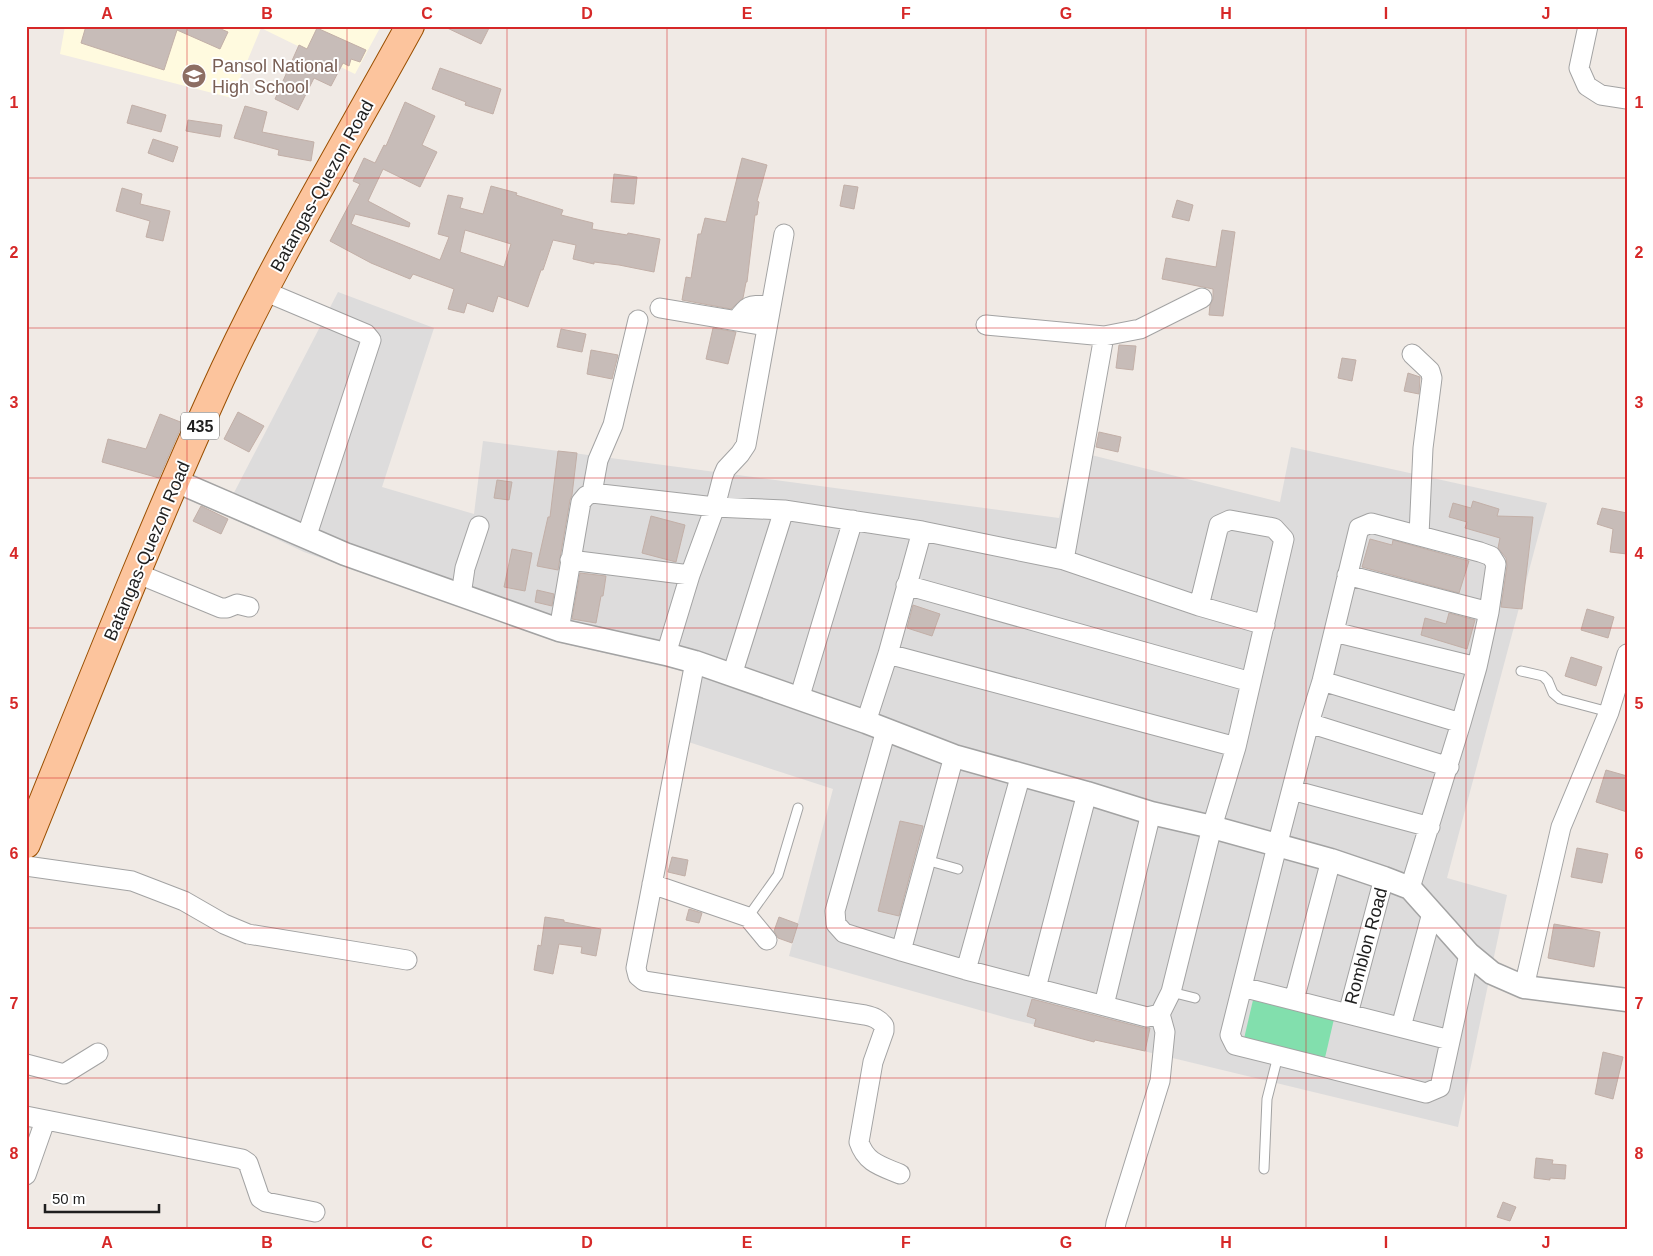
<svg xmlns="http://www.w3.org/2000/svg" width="1653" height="1256" viewBox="0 0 1653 1256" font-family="Helvetica,sans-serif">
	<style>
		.residential { fill: #dddcdc }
		.education { fill: #fffadf }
		.pitch { fill: #82dfad }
		.building { fill: #c7bcb8; stroke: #c2afa7; fill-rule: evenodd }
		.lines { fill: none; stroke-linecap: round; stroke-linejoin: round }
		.service-casing { stroke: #a3a3a3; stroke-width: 11 }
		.minor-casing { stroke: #a3a3a3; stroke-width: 21 }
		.tertiary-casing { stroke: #a3a3a3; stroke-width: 25 }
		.primary-casing { stroke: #9a4f00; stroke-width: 30 }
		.service { stroke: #fff; stroke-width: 9 }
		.minor { stroke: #fff; stroke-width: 19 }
		.tertiary { stroke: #fff; stroke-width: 22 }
		.primary { stroke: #fcc49d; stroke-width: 28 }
		.grid { fill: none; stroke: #d62828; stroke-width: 1; stroke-opacity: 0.55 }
		.labels { text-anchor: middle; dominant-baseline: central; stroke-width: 4; stroke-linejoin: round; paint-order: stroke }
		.shield { fill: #fff; stroke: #626262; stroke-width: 1 }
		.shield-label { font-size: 16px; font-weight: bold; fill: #1f1f1f }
		.education-label { font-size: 18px; fill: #785e54; stroke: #fff; text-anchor: start }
		.street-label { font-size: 18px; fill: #1f1f1f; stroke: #fff }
		.neatline { fill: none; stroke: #d62828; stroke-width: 2 }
		.grid-label { font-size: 16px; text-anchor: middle; font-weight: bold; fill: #d62828 }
	</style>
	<rect width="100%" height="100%" fill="#f0eae5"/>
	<path class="residential" d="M338,292L434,328L382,487L474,514L483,441L1059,518L1075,451L1280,502L1291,447L1547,503L1447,878L1507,895L1458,1127L1011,1019L789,956L833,789L670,736L683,671L560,643L304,552L223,514Z"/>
	<path class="education" d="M65,26H381L355,74L261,28L232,98L60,54Z"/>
	<path class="pitch" d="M1253,1000L1334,1019L1324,1062L1243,1043Z"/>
	<path class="building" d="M86,26H214L228,32L220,49L177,30L164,70L81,43Z
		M443,26H490L481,44Z
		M317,28L366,50L360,62L351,59L349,66L343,63L331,86L314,78L298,110L275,99L299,45L307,49Z
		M440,68L501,89L493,114L465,105L466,102L432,89Z
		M405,102L435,116L422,145L437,152L420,187L383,169L368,201L410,223L409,227L355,214L351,224L440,260L449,237L438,234L448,195L463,198L460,208L483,214L491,186L517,193L516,195L563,210L561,215L593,223L592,229L627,235L628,233L660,239L654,272L619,265L594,262V264L573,259L576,245L553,240L543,270H541L528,307L498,296L493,312L467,303L464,313L448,309L454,289L413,274L410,279L371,263L330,241L360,184L353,181L364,158L375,163L384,145L386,146ZM465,230L511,244L504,267L460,252Z
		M132,105L166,115L161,132L127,123Z
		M245,106L267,112L262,132L314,142L311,161L278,155L279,150L234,138Z
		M188,120L222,125L220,137L186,131Z
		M153,139L178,147L173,162L148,153Z
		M742,158L767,165L757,201L759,202L757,215H755L747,282H746L743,298L731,309L682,300L686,277L691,278L698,234H701L705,218L726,222Z
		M614,174L637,177L634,204L611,202Z
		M844,185L858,187L854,209L840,206Z
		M122,188L142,194L140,204L170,211L163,241L146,237L150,221L116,211Z
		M1177,200L1193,205L1189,221L1172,217Z
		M1222,230L1235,232L1223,316L1209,315L1210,305L1213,299V289L1162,279L1166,258L1216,267Z
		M713,328L736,332L728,364L706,359Z
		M561,329L586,334L582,352L557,347Z
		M1119,345L1136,346L1133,370L1116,368Z
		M591,350L618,355L612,379L587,374Z
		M1342,358L1356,360L1352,381L1338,378Z
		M1408,373L1420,377L1419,394L1404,391Z
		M238,412L264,426L249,452L224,439Z
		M160,414L183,423L159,478L102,462L108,439L146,449Z
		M1099,432L1121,437L1118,452L1096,447Z
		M558,451L577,453L572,495L570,500L558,570L537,566L548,517H550Z
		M497,480L512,482L509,500L494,498Z
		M1473,501L1499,509L1497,516L1533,517L1522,609L1501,607L1507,566L1506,558L1498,548L1500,538L1465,528L1467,522L1449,517L1453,503L1471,508Z
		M201,506L228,519L221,534L193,521Z
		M1602,508L1627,513V554L1610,552L1613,529L1597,524Z
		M651,516L685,525L676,562L642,553Z
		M1370,539L1392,545L1393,540L1469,561L1459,593L1362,567Z
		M512,549L532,553L525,591L504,587Z
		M580,573L606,576L603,596H601L596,623L572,619Z
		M537,590L554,594L552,606L535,602Z
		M913,605L940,614L932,636L907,628Z
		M1587,609L1614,617L1608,638L1581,630Z
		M1449,613L1475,620L1467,649L1421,635L1425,618L1446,624Z
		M1571,657L1602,667L1596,686L1565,676Z
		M1606,770L1627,776V812L1596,802Z
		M900,821L923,826L899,916L878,911Z
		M1577,848L1608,854L1602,883L1571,877Z
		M672,857L688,860L685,876L668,872Z
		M689,909L702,913L699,923L686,920Z
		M545,917L564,920V922L601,929L596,956L581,953L582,947L559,944L553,974L534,970L538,945L541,946Z
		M779,917L798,924L792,943L778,938L774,931Z
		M1554,924L1600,932L1594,967L1548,958Z
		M1032,999L1144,1028H1150L1145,1051L1095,1040L1094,1042L1034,1026L1036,1019L1027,1016Z
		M1603,1052L1623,1057L1613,1099L1595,1094Z
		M1536,1158L1553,1160L1552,1164L1566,1165L1565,1179L1550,1178V1180L1534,1178Z
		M1503,1202L1516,1207L1510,1221L1497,1217Z"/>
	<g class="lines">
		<defs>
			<path id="service" d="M1521,671L1543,676L1548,681L1553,693L1560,699L1609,712
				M926,860L958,869
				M748,917L778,875L798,808
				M1171,992L1195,998
				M1264,1169L1267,1099L1278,1056"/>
			<path id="minor" d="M1588,26L1579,68L1587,86L1601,95L1627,99
				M264,291L366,334L371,340L306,538
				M660,308L767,326
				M736,321C749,303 750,305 771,306
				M986,325L1104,336L1140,329L1202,298
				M1412,354L1430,371L1432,378L1423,448L1419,535
				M592,493L598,460L613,425L638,320
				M570,560L690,575
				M1064,560L1104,336
				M136,573L221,608H227L237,604L249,607
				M1347,575L1489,612
				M906,585L1251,682
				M461,595L465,568L479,526
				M559,630L581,502L586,496L592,493L715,507L784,510L922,531L1064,560L1199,606L1265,625
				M1334,632L1477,667
				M666,654L690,575L715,507L723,476L726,469L740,454L746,445L784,234
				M888,654L1236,747
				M695,662L636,968L638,976L644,981L865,1015C874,1017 879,1019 884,1026V1031L873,1062L859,1142C866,1163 881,1166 900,1174
				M732,675L784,510
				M1322,681L1461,723
				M799,699L853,520
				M866,722L888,654L922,531
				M1309,723L1449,767
				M886,730L835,911L836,924L844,933L901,951L966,970L1147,1017L1160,1014L1171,992L1212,827L1236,747L1284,539L1274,528L1230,520L1219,525L1199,606
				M1292,790L1430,827
				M26,866L132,881L184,901L224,924L248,934L407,960
				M652,884L748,917L767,940
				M1410,888L1461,723L1477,667L1489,612L1496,564L1491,556L1480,552L1371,523L1359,528L1322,681L1309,723L1277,846L1230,1035L1235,1045L1426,1093L1440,1087L1469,954
				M901,951L954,756
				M966,970L1021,774
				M1242,987L1450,1040
				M1524,987L1561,827L1609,712L1627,654
				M1036,988L1087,793
				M1294,1000L1331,860
				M1104,1005L1151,813
				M1348,1014L1384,878
				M1401,1027L1432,913
				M26,1064L64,1074L98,1053
				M26,1116L242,1159L248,1163L260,1198L266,1202L315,1212
				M26,1175L45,1121
				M1115,1230L1116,1223L1160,1081L1165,1032L1160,1014"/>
			<path id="tertiary" d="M176,481L345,554L559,630L666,654L695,662L866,722L954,756L1087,793L1151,813L1212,827L1331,860L1384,878L1410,888L1469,954L1492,973L1524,987L1627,1000"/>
			<path id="primary" d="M26,844C87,694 146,543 213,395C270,268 343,148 410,26"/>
		</defs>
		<use href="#service" class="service-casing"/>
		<use href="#minor" class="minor-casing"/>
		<use href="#tertiary" class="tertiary-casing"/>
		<use href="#primary" class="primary-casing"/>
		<use href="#service" class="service"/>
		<use href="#minor" class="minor"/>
		<use href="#tertiary" class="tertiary"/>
		<use href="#primary" class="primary"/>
	</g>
	<path class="grid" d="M187,26V1230M347,26V1230M507,26V1230M667,26V1230M826,26V1230M986,26V1230M1146,26V1230M1306,26V1230M1466,26V1230M26,178H1627M26,328H1627M26,478H1627M26,628H1627M26,778H1627M26,928H1627M26,1078H1627"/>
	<defs>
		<symbol id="school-disc" viewBox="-11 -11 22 22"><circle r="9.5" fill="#8d6e63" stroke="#fff"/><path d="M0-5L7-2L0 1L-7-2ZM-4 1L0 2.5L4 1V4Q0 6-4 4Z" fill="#fff"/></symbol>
	</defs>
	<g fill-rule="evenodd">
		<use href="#school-disc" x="180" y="62" width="28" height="28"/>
	</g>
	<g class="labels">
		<rect class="shield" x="181" y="412.5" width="38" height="27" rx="4"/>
		<g class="shield-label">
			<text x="200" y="426">435</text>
		</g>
		<g class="education-label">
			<text x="212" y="66">Pansol National<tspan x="212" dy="21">High School</tspan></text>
		</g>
		<g class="street-label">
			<text transform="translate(322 186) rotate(-61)">Batangas-Quezon Road</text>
			<text transform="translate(147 551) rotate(-67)">Batangas-Quezon Road</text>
			<text transform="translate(1366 946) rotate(-75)">Romblon Road</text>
		</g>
	</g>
	<rect width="1653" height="1256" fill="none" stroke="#ffffff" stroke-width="55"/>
	<path d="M45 1204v8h114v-8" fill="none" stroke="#1f1f1f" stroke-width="2.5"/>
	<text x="52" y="1204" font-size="15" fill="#1f1f1f" stroke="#ffffff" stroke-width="4" paint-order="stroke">50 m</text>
	<rect x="28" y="28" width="1598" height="1200" class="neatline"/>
	<g class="grid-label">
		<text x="107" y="19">A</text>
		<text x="267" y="19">B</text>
		<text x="427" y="19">C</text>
		<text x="587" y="19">D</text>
		<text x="747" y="19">E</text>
		<text x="906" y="19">F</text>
		<text x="1066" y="19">G</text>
		<text x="1226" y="19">H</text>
		<text x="1386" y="19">I</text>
		<text x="1546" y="19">J</text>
		<text x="14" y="108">1</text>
		<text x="1639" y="108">1</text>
		<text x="14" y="258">2</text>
		<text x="1639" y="258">2</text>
		<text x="14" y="408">3</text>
		<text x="1639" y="408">3</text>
		<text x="14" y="559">4</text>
		<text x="1639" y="559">4</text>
		<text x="14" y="709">5</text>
		<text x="1639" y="709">5</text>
		<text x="14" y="859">6</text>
		<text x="1639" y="859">6</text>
		<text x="14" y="1009">7</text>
		<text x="1639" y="1009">7</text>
		<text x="14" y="1159">8</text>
		<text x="1639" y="1159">8</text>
		<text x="107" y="1248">A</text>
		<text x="267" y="1248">B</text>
		<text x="427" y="1248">C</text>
		<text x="587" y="1248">D</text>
		<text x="747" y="1248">E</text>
		<text x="906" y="1248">F</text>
		<text x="1066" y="1248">G</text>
		<text x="1226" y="1248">H</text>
		<text x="1386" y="1248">I</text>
		<text x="1546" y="1248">J</text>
	</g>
</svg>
